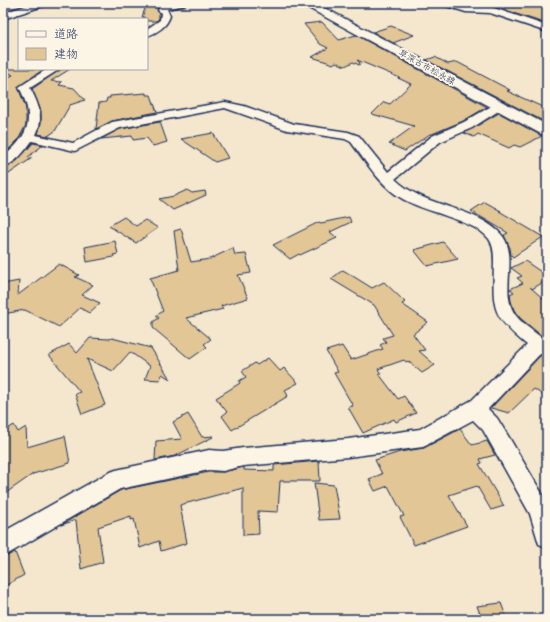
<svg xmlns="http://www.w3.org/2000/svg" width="550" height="622" viewBox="0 0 550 622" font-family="Sriracha,'Klee One',sans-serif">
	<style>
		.building { fill: #e2c696; stroke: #1b2f5e }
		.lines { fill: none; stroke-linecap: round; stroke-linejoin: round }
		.minor-casing { stroke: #1b2f5e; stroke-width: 3 }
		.major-casing { stroke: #1b2f5e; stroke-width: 3 }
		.minor { fill: #fcf5e5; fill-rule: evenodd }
		.major { fill: #fcf5e5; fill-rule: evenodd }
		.labels { text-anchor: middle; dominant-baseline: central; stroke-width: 3.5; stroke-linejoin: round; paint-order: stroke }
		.far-street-label { font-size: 9px; fill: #1b2f5e; stroke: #fcf5e5 }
	</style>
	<rect width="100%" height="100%" fill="#f4e7cd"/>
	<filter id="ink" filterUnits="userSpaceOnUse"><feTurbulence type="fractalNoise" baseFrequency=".025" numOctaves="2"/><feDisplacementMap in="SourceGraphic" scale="8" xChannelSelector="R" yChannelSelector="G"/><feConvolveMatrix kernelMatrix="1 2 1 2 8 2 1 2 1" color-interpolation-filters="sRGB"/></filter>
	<g filter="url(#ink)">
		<path class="building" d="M147,3H162L157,9L159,14V19L156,21H147V19H144V17H142Z
			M515,3H547V24L501,9Z
			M322,22L339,40L356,35L487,107L463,121L432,134H430L405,151L389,144L414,126L372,114L384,102L390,104L411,84L398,78H400L357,60L360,63L359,65L353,62L345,66L336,62L333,64L312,57L328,48L320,44L304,24Z
			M391,26L414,35L393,43L373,32Z
			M435,57L448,64L457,62L510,90L507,91L547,109V123L426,60Z
			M3,69H44L18,87L26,108V125L18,140L3,155V79L13,75Z
			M61,69H70L51,81L62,82L59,85L74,88L85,100L70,105L55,131L48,136L38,134L41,123V111L32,89Z
			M146,93V95H151L157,112L112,121L96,129L99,103L106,102L107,98H110V96Z
			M499,113L540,135L542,136L520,147L514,145L509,148L478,134L474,137L464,133Z
			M160,122L167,142L153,146L147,138L133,140L132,136L101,139L120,129Z
			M213,133L228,158L215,162L181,139Z
			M33,143L43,145L28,157L32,158L3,178V168L17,161Z
			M187,190L192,193L205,191L206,195L173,210L159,199L174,196Z
			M485,202L501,211H499L543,237L513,257L511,255L510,248L504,235L508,233L471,211Z
			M124,217L136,226L145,220L158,228L136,243L109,226Z
			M349,217L351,222L330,232L337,238L300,255L299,254L290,259L273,245L319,222L321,223Z
			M181,229L191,262L210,259L233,248L235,255L246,254L251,273L238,275L248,298L221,306L223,309L186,318L211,339L204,344L207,347L190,359L153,328V322L159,318L156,316L163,311L150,278L179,270L174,231Z
			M115,241L118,254L113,255L114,257L87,262L85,247Z
			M443,242L458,259L427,266L414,250Z
			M525,261L547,276V280L532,289L530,287L547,302V335L542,336L520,318L514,310L511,301L510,294L514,292L510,289L523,283L517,278L522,276L511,268Z
			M59,264L79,275L75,277L93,285L82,295L100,303L89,313L80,308L59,327L25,310L3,314V284L19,281L18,295Z
			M343,270L372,288L384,282L405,302L402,304L428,322L413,334L425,350L419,351L435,365L422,373L408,361L406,362L404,360L378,369L381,374H379L398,399L404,396L416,413L396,422L394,419L363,433L348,407L353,406L334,373L338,372L326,351L342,346L351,360L383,349L380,345L386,342L383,338L393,335L374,305L331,279Z
			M90,338L109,339L112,338L151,348L170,379L162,374L160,380L145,379L150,366L130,352L113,371L87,359L105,405L82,414L75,394L80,392L49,355L69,344L77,353Z
			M547,353V398L534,389L509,413L491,408L540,356Z
			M268,358L280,371L284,368L298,383L285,390L288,396L232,430L222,416L227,412L216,398L240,383L239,381L246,377L242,371L255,363L257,365Z
			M188,414L202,437L213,436V437L175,456L155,460L156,441L182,439L173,422Z
			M14,425L18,432L26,427L27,447L65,436L70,463L33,474L3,495V432Z
			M460,429L472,445L487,441L495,455L480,459L482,463L479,464L504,506L491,510L477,486L449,495L467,526L414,545L400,517L404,516L388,486L375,491L369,479L382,474L375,460L400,452L424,448Z
			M319,461L320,481H280L278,512L258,511L259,534L243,535V488L180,505L187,543L161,551L159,541L140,548L134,519L131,520V516L98,527L103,562L81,569L76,520L61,525L121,490L209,472H223L244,467V470L274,471V465Z
			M314,483L334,485L340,519L319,520Z
			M15,552L24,575L3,587V558Z
			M501,603L507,619H482L477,606Z"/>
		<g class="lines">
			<defs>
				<path id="minor" d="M34,3H47L46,5L3,19V13Z
					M170,3H186L185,5L167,9L170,16C167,26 157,33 147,36V29L160,20L161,13L158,10L161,5Z
					M442,3L491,7L547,26V32L490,13L466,12L443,5Z
					M47,69H60L30,88C39,104 44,118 36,135L73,143L112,122L225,102L244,106L294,124L348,132L359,136L388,172L432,136L464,122L495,104H503L505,106L503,108L472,128L440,142L395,179C425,208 469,205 498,231C521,251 500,287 513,311C519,322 532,330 542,338L547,336V351L539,355L488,409L497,418L510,439L547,502V548L539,544L530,514L483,430L473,420L423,447L348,457L243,466L223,471L209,470L120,489L3,557V532L108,473L116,470L209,450L223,451L243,448L348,439L420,429L472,400L527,345C490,315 493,307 494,263C494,256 494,246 489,239C475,220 423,212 401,198C380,185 366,162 351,142L345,139L287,130L225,108L120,128L75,151L32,141C25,151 15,164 3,167V157C30,135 35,118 19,87Z"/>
				<path id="major" d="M301,3H315L547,125V136L541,134L303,5Z"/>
			</defs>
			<use href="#minor" class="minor-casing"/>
			<use href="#major" class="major-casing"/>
			<use href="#minor" class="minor"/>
			<use href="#major" class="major"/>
		</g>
	</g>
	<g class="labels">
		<g class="far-street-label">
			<text transform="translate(427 67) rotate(29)">草深古市松永線</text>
		</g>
	</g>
	<rect width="550" height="622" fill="none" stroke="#fcf5e5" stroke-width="16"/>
	<rect x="8" y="8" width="534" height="606" fill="none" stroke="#1b2f5e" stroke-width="1.5" filter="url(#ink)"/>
	<rect x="18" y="18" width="130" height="52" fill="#fcf5e5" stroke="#a2a6af"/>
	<rect x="26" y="31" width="20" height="6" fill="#fcf5e5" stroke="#a2a6af"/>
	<text x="54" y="38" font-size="12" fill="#1b2f5e">道路</text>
	<rect x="26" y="48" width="20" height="12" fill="#e2c696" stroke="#a2a6af"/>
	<text x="54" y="58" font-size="12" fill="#1b2f5e">建物</text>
</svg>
